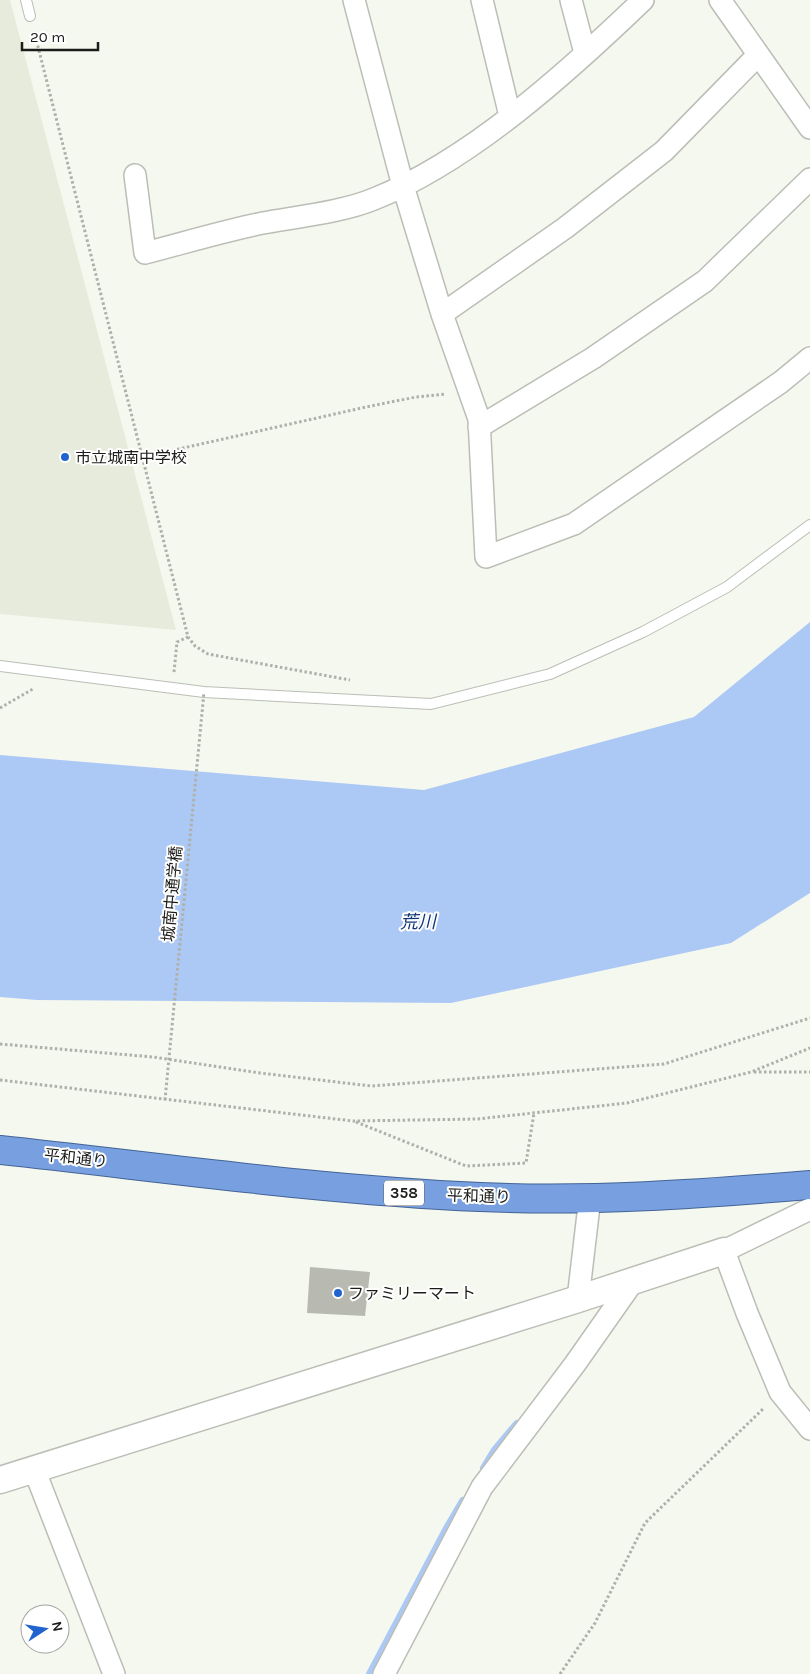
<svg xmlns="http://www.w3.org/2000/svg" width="810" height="1674" viewBox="0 0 810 1674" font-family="Karla,'Noto Sans JP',sans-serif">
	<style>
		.built { fill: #e6ebdc }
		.water { fill: #acc8f5 }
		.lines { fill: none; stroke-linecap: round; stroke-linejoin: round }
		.stream { stroke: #acc8f5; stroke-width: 8 }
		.building { fill: #b8bab2 }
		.service-casing { stroke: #bbbeb6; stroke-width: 12 }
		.minor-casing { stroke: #bbbeb6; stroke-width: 24 }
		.tertiary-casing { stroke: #bbbeb6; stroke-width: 29 }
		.trunk-casing { stroke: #426396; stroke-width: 30 }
		.path { stroke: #aeb0a9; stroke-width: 3; stroke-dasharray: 2.5 2.5; stroke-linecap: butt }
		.service { stroke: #fff; stroke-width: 10 }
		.minor { stroke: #fff; stroke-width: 21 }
		.tertiary { stroke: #fff; stroke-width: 26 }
		.trunk { stroke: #78a0e0; stroke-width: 28 }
		.path-bridge { stroke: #aeb0a9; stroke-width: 3; stroke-dasharray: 2.5 2.5; stroke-linecap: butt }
		.poi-dot { fill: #2164cf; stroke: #fff; stroke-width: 2 }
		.labels { text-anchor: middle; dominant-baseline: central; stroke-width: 4; stroke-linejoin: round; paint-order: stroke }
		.shield { fill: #fff; stroke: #60615f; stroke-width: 1 }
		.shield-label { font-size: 15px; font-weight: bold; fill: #1c1d1a }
		.poi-label { font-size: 16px; fill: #1c1d1a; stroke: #fff; text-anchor: start }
		.street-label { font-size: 16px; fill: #1c1d1a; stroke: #fff }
		.water-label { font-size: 18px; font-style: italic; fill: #0f3676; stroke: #fff }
	</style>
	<rect width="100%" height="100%" fill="#f5f8ef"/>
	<path class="built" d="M0,0H10L176,630L0,614Z"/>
	<path class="water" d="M810,622V893L731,943L451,1003L37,1000L0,997V755L424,790L694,717Z"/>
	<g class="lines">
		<path class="stream" d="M484,1468L495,1450L517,1424
			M370,1674L446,1530L463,1501"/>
	</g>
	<path class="building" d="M310,1267L370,1272L365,1316L307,1313Z"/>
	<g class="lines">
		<defs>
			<path id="service" d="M26,0L30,16
				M0,666L204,692L431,704L550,674L643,632L727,587L810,525"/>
			<path id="minor" d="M354,0L403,186L442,314L479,419L486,557L574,524L781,382L810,358
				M482,0L510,116
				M571,0L585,53
				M720,0L810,128
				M135,175L145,253C184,243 223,231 263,223C295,217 343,212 374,199C470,161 568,72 643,0
				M442,314L565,228L664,151L758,55
				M479,427L593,358L705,281L810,179
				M810,1209L724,1251L747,1313L780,1392L810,1429
				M578,1299L590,1197
				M34,1469L114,1674
				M384,1674L482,1487L575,1364L634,1280"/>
			<path id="tertiary" d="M0,1480L578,1299L724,1251"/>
			<path id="trunk" d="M0,1150C159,1167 319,1190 480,1197C589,1202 701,1194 810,1185"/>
		</defs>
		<use href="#service" class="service-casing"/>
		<use href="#minor" class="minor-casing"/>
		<use href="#tertiary" class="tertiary-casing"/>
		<use href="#trunk" class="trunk-casing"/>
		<path class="path" d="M34,31L188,637L195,646L208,654L350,680
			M143,457L366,407L416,397L446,394
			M174,672L177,642L188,637
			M0,708L33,689
			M0,1044L153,1057L260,1073L371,1086L664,1064L810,1018
			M754,1072H810
			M0,1080L353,1121L477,1119L627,1103L751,1072L810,1048
			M356,1122L466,1166L526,1163L534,1113
			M560,1674L595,1623L645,1523L764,1408"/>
		<use href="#service" class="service"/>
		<use href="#minor" class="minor"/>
		<use href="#tertiary" class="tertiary"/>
		<use href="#trunk" class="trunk"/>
		<path class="path-bridge" d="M165,1100L204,692"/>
	</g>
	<g class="poi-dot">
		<circle cx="65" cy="457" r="5"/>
		<circle cx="338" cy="1293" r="5"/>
	</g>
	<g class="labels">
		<rect class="shield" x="384" y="1180.5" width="40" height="25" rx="4"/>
		<g class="shield-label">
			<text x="404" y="1193">358</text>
		</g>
		<g class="poi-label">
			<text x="75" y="457">市立城南中学校</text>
			<text x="348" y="1293">ファミリーマート</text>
		</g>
		<g class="street-label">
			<text transform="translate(172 894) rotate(-85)">城南中通学橋</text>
			<text transform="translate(76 1158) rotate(6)">平和通り</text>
			<text transform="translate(479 1196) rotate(2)">平和通り</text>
		</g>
		<g class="water-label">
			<text transform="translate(418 922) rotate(-1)">荒川</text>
		</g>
	</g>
	<g transform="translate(45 1629) rotate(78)"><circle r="24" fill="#ffffff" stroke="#a4a5a3"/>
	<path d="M0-4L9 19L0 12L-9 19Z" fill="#2164cf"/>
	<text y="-8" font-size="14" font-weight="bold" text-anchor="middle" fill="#1c1d1a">N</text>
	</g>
	<path d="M22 42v8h76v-8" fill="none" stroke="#1c1d1a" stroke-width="2.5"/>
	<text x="30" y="42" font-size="15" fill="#1c1d1a" stroke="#ffffff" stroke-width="4" paint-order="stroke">20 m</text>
</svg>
